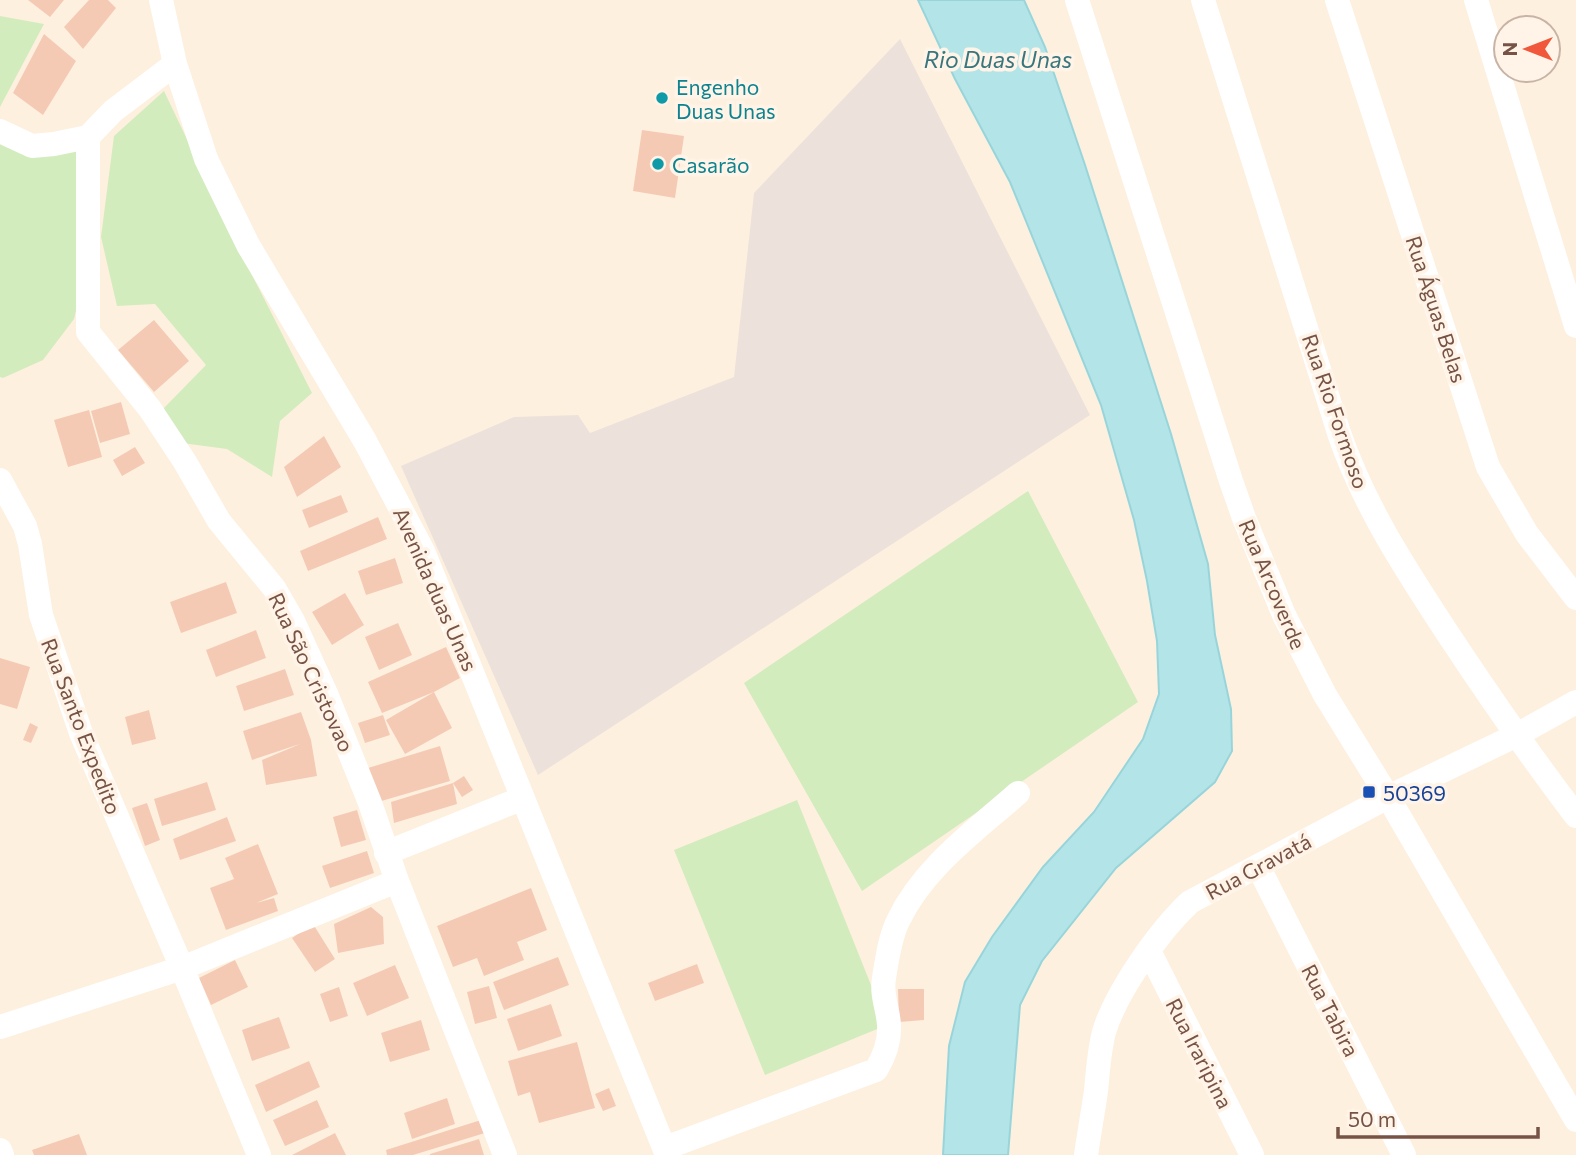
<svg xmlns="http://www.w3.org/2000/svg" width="1576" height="1155" viewBox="0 0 1576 1155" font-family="Commissioner,sans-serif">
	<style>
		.industrial { fill: #ece2db }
		.green { fill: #d3ecbd }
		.water { fill: #b3e4e8; stroke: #98d5db; stroke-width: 2 }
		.building { fill: #f5cab5 }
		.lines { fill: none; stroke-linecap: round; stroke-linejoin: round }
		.street { stroke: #fff; stroke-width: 24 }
		.culture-dot { fill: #0f9aa8; stroke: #fff4e7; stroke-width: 2.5 }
		.transit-dot { fill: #1a4fb4; stroke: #fff4e7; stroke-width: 2.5 }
		.labels { text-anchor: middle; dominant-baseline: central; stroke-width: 7; stroke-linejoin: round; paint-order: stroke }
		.culture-label { font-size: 21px; fill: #0d838f; stroke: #fff4e7; text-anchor: start }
		.street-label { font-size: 21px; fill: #765345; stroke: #fff4e7 }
		.transit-label { font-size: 21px; fill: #164399; stroke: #fff4e7; text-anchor: start }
		.water-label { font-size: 23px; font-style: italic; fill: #38767d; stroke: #fff4e7 }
	</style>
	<rect width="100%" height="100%" fill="#fef0df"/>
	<path class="industrial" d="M900,39L1090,415L538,775L401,466L514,417L578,415L590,433L734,377L754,193Z"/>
	<path class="green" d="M0,16L44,24L0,107Z
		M164,91L246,263L312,393L280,421L272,477L227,449L182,443L162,410L206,365L155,304L117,306L101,237L114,136Z
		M0,135L90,145L83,280L74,319L43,360L3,378L0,377Z
		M1028,491L1138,702L862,891L744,683Z
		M797,800L887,1025L765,1075L674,850Z"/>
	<path class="water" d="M918,0H1024L1045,47L1085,165L1171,434L1208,564L1215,635L1231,709L1232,751L1215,782L1116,868L1042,961L1020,1005L1008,1155H943L949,1046L965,982L992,937L1043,867L1094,812L1143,739L1159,694L1157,641L1147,581L1134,520L1101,405L1010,182L955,79Z"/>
	<path class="building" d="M28,0H64L50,17Z
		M89,0H108L116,8L83,49L64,27Z
		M44,34L76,61L43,115L13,93Z
		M642,130L684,136L675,198L633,191Z
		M154,320L189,361L154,392L118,350Z
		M121,402L130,434L100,443L91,411Z
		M89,410L102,457L68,467L54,420Z
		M324,436L341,467L297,497L284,467Z
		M135,447L145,463L122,476L113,460Z
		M341,495L348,512L309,528L302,510Z
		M378,517L387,539L308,571L300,551Z
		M395,558L403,583L366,595L358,571Z
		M226,582L237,613L181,633L170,602Z
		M345,593L364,625L332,645L312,612Z
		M398,623L412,655L379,670L365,637Z
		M256,630L266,658L216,677L206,650Z
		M446,647L460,678L434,692L452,728L405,754L386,720L434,692L382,713L368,682Z
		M0,658L30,667L17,709L0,704Z
		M285,669L294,695L244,711L236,686Z
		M149,710L156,739L132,745L125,717Z
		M301,712L311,740L317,776L266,785L262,760L300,744L252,760L243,731Z
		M383,715L390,735L365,743L358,723Z
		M30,723L38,727L31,743L23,740Z
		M440,746L450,781L378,802L368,768Z
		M464,776L473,790L462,797L453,783Z
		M207,782L216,810L162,826L154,799Z
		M453,783L457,804L394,823L391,802Z
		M147,803L160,840L145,846L132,808Z
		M357,810L366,840L341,847L333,817Z
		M227,817L236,841L180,860L173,839Z
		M258,844L278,894L256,903L274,898L278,911L226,930L210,888L234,879L225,858Z
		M367,851L374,873L330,888L322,866Z
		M531,888L547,930L517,942L524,960L484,976L477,958L453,967L437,926Z
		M371,907L383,917L384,944L338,953L334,924Z
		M313,924L335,959L315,972L292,938Z
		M558,957L569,985L504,1010L493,982Z
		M235,960L248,987L211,1005L199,978Z
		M697,964L704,983L655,1001L648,983Z
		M395,965L409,998L367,1016L353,983Z
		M489,986L497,1018L475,1024L467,992Z
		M339,987L348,1016L330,1022L320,994Z
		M898,989H924V1020L899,1022Z
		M551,1004L562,1036L518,1051L507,1019Z
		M279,1017L290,1048L252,1061L242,1030Z
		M421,1020L430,1050L390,1062L381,1033Z
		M577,1042L595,1108L539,1123L530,1092L518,1096L508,1061Z
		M309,1061L320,1087L266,1112L255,1085Z
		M609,1088L616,1106L603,1111L595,1094Z
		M447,1098L455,1124L412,1139L404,1113Z
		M317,1100L329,1127L285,1146L273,1120Z
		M481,1120L485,1133L413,1155H387L386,1150Z
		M335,1133L346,1155H292Z
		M79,1134L87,1155H34L32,1150Z
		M479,1139L484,1155H430V1154Z"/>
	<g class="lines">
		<path class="street" d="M161,0L175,64L206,159L248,245L365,441L423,551L667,1155
			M1077,0L1231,481L1244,518L1284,615L1325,695L1388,797L1576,1120
			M1203,0L1339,433C1364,506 1406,570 1448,634C1489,696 1531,757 1576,816
			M1337,0L1488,467L1527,534L1576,598
			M1476,0L1576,326
			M0,131L32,146L54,144L88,137L113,111L175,64
			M88,137V332L150,409L185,462L219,521L274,588L293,621L327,696L370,803L397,881L505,1155
			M0,480L25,526L30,544L41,615L81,733L182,968L259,1155
			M386,853L523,798
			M1258,866L1404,1155
			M1149,951L1252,1155
			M0,1027L182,968L397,881
			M665,1148L876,1070C884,1057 890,1041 889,1025C888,1008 881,996 884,978C887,960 890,937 898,921C923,868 975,831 1018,793
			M0,1150L2,1155
			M1086,1155C1089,1134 1093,1112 1096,1091C1098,1071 1099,1051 1104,1032C1116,992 1159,931 1190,902L1388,797L1515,736L1576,702"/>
	</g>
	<g class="culture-dot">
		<circle cx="662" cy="98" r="7"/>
		<circle cx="658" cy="164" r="7"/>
	</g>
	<rect class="transit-dot" x="1362" y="785" width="14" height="14" rx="3.5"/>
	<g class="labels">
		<g class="culture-label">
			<text x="676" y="86">Engenho<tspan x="676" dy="24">Duas Unas</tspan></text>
			<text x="672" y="164">Casarão</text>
		</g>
		<g class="street-label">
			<text transform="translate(1437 309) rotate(72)">Rua Águas Belas</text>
			<text transform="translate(1336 411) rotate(71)">Rua Rio Formoso</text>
			<text transform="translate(1273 584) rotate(67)">Rua Arcoverde</text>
			<text transform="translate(436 589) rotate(66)">Avenida duas Unas</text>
			<text transform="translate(312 672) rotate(65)">Rua São Cristovao</text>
			<text transform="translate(82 726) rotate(69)">Rua Santo Expedito</text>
			<text transform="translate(1258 866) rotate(-28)">Rua Gravatá</text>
			<text transform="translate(1331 1010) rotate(63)">Rua Tabira</text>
			<text transform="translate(1200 1053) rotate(63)">Rua Iraripina</text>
		</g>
		<g class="transit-label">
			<text x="1383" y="792">50369</text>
		</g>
		<g class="water-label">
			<text x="998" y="59">Rio Duas Unas</text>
		</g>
	</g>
	<g transform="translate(1527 49) rotate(270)"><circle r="33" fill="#fff4e7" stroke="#c8b4a6" stroke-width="2"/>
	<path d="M0-5L12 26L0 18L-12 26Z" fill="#f1573a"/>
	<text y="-10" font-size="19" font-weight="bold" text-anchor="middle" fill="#765345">N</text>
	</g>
	<path d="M1338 1127v10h200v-10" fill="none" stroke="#765345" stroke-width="3.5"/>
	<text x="1348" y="1127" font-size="21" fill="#765345" stroke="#fff4e7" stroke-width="5" paint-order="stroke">50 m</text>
</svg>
